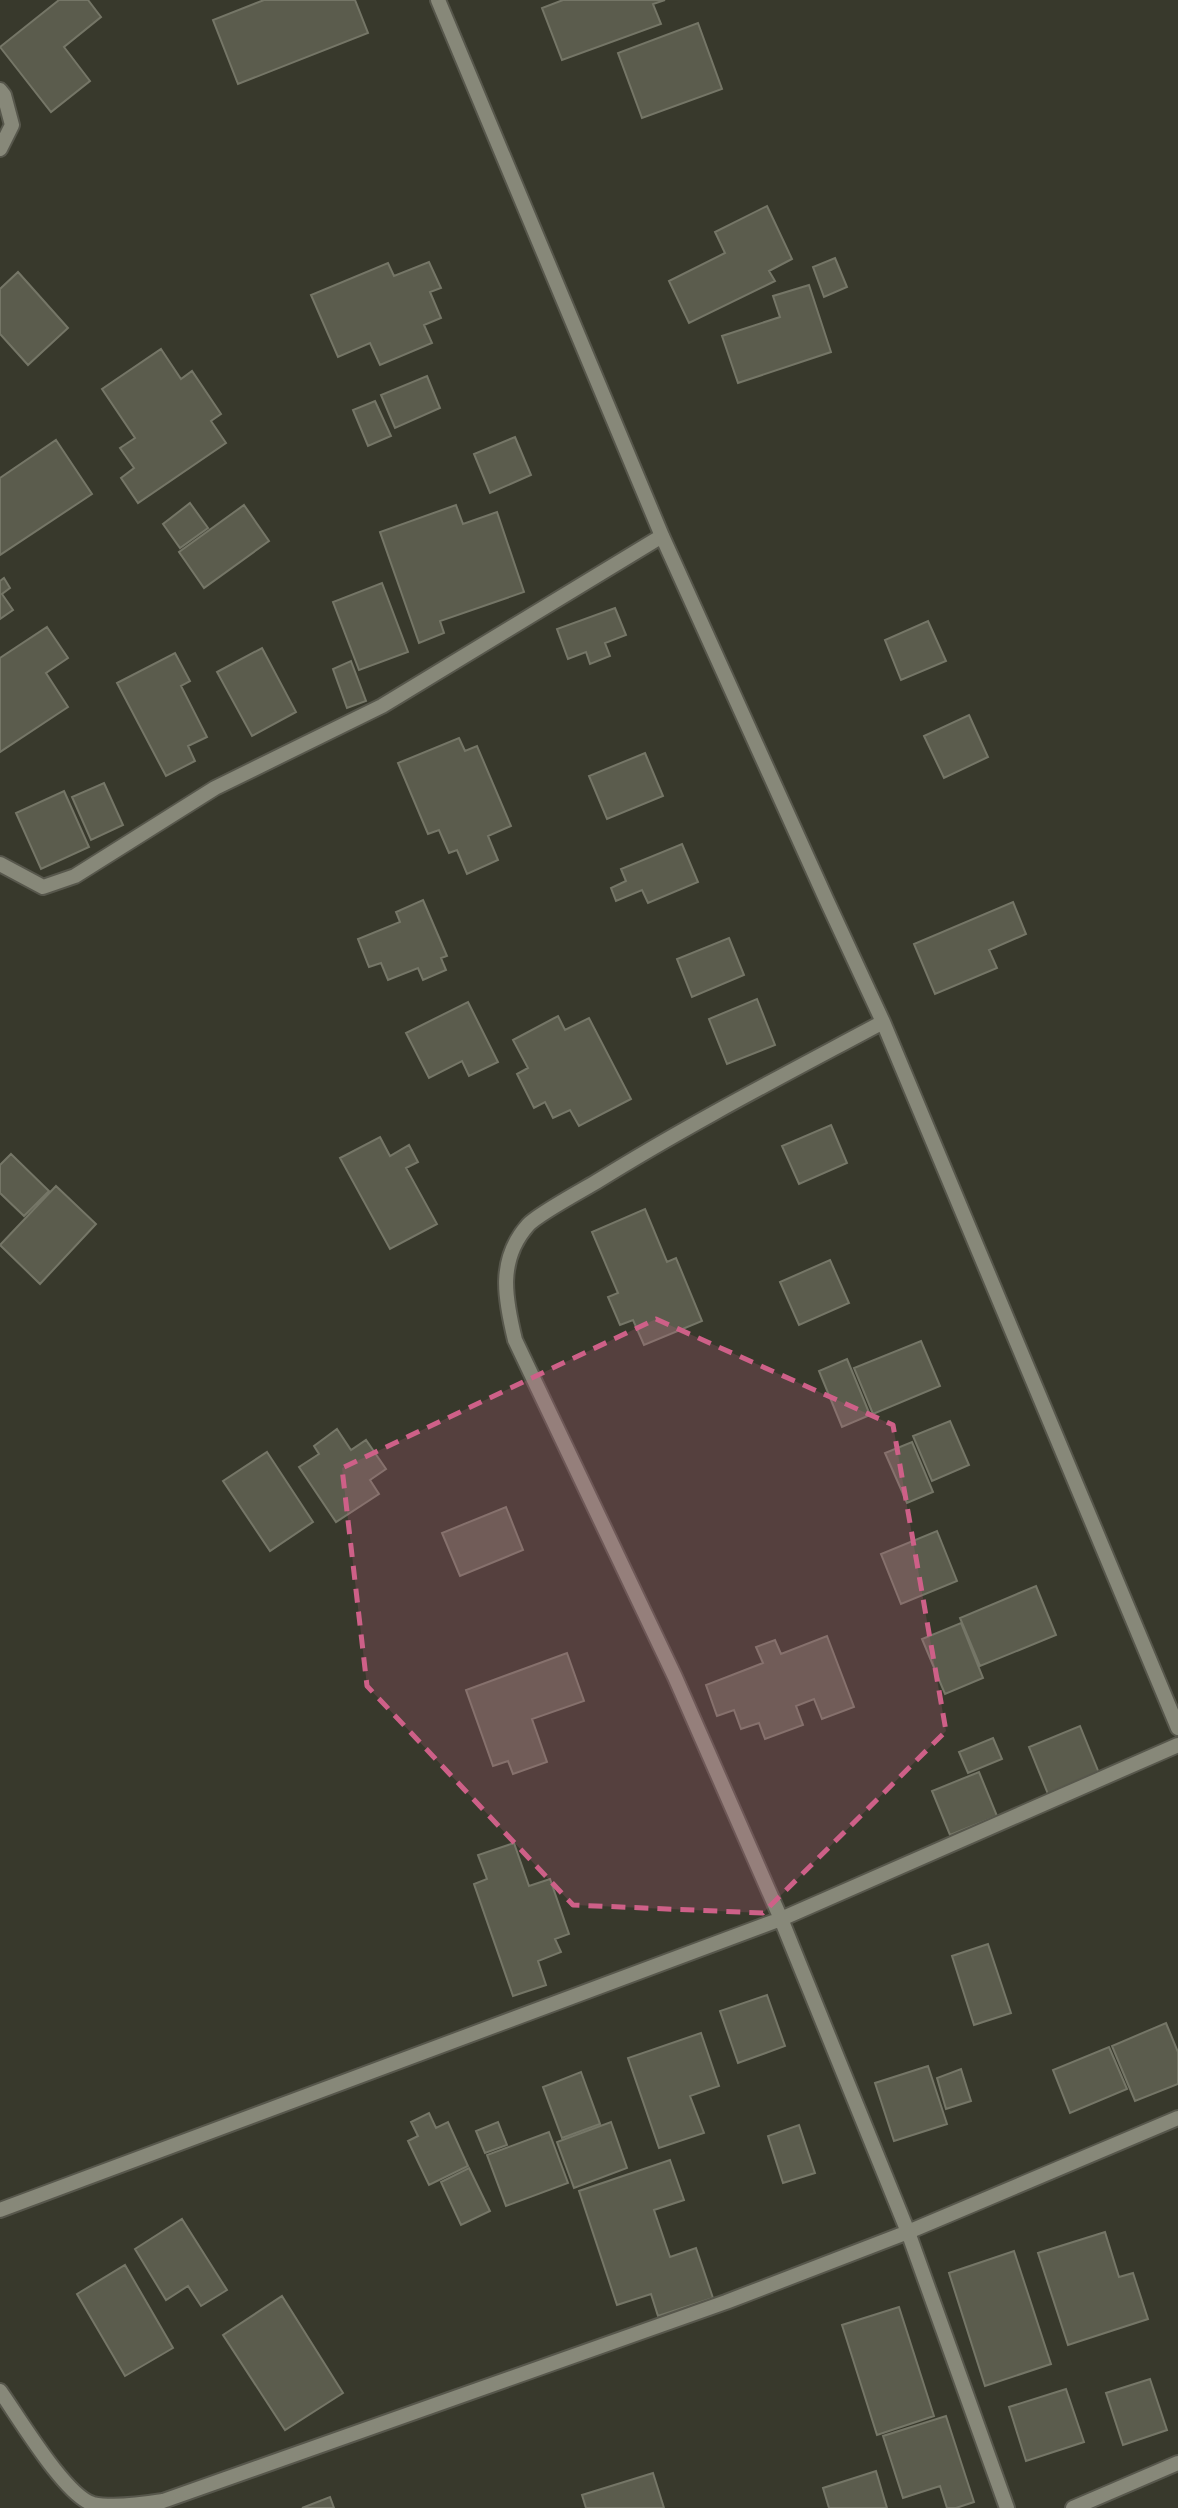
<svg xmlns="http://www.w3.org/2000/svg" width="1178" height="2508" viewBox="0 0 1178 2508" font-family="'Roboto Condensed',sans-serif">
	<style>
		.building { fill: #5b5c4d; stroke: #757667; stroke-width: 2 }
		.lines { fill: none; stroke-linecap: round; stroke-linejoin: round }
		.street-casing { stroke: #57574c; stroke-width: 18 }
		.street { stroke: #878879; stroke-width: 14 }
		.marked { fill: #ce6088; fill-opacity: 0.2; stroke: #ce6088; stroke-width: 5; stroke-dasharray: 14 9; stroke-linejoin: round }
	</style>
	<rect width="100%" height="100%" fill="#38392c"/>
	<path class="building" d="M59,0H88L101,17L64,47L90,81L51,112L0,47Z
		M264,0H355L368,33L238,84L213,20Z
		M563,0H665L653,4L661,24L562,60L542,8Z
		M698,23L722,89L642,118L618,53Z
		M767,206L792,259L769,271L775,281L689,323L669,281L725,253L715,232Z
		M835,258L847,287L824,297L813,267Z
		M429,262L441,288L430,292L441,318L424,325L432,343L380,365L370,343L338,357L311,295L388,263L394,276Z
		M18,272L68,328L28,365L0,334V289Z
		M809,285L831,352L738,383L722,336L780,317L773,296Z
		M161,349L181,379L192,371L221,414L211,421L226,443L138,503L121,478L134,468L120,448L135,438L102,389Z
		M427,376L440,408L395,428L381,395Z
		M375,401L391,436L368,446L353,410Z
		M515,437L531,475L490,493L474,454Z
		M56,440L92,494L0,555V478Z
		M190,503L208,528L180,548L163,524Z
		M244,505L269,541L204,588L179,552Z
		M456,505L463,524L497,512L524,592L440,621L444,633L419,643L380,532Z
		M4,578L10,588L2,594L13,610L0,619V581Z
		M382,583L408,652L359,670L333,602Z
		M615,608L626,635L605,643L610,656L590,664L586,652L568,659L557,629Z
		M928,621L946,661L901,680L885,640Z
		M47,627L68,658L46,673L68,707L0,752V658Z
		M262,648L296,712L252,736L217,672Z
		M175,653L190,681L181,686L207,737L188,746L195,761L166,776L117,683Z
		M351,661L366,701L347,708L333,669Z
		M969,715L988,757L944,778L924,736Z
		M459,738L465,751L477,746L511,826L488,836L498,860L467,874L457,850L449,853L439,830L428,834L398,763Z
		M645,753L663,796L607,819L589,776Z
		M104,783L123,825L91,840L72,797Z
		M64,791L89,847L41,869L16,813Z
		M682,844L698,882L648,903L642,890L616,901L611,888L626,881L621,869Z
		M423,900L447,956L441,958L446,970L423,980L418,968L388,980L381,963L369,967L358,939L400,922L396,912Z
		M1013,902L1026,934L989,950L997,968L935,994L914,944Z
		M729,938L744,975L692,997L677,959Z
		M757,999L775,1045L727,1064L709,1019Z
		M468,1002L498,1062L469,1076L462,1061L429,1078L406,1033Z
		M558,1016L565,1030L589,1018L631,1099L579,1126L570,1110L553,1118L545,1102L534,1108L517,1074L528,1068L513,1040Z
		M831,1125L847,1163L799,1184L782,1146Z
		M380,1137L390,1156L409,1145L418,1162L406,1168L437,1224L390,1249L340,1158Z
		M11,1154L49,1191L24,1216L0,1193V1165Z
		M56,1186L96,1224L40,1284L0,1245Z
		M645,1209L667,1262L676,1258L702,1321L644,1345L633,1320L620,1325L608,1297L618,1293L592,1232Z
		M830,1260L849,1303L799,1325L780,1282Z
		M921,1341L940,1386L873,1414L854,1368Z
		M847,1359L870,1415L842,1427L819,1371Z
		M950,1421L969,1465L932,1481L913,1436Z
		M337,1429L351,1450L366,1440L386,1469L370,1480L379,1494L336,1522L299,1467L319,1454L314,1446Z
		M912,1442L933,1492L907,1503L885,1453Z
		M267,1452L313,1522L270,1551L223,1481Z
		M506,1507L523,1550L460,1576L442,1533Z
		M937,1531L957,1581L901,1604L881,1554Z
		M1036,1586L1056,1635L980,1666L960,1618Z
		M961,1623L983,1678L945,1694L922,1639Z
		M827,1636L854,1707L822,1719L814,1699L796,1706L803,1725L765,1739L759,1723L741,1729L734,1710L717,1716L706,1685L763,1663L756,1647L775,1640L781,1654Z
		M567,1653L584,1701L532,1719L547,1762L513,1774L508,1761L493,1766L466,1690Z
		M1080,1726L1101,1778L1050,1799L1029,1747Z
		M993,1738L1002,1759L968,1773L959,1752Z
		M979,1772L997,1816L950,1835L932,1791Z
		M514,1843L529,1886L550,1879L569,1934L555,1939L561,1952L538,1961L546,1985L513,1996L474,1884L487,1879L478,1855Z
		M988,1944L1011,2013L974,2025L952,1956Z
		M767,1995L785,2046L738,2063L720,2011Z
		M1166,2023L1178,2052V2084L1135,2101L1112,2046Z
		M701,2033L719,2086L690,2096L704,2133L659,2148L628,2058Z
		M1109,2047L1127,2089L1070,2113L1053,2070Z
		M928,2066L947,2124L894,2141L875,2083Z
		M961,2069L971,2101L946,2109L937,2078Z
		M581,2072L600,2124L562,2138L543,2087Z
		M429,2113L436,2128L448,2122L468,2166L429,2185L408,2141L418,2136L411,2122Z
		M498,2122L507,2145L485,2153L476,2131Z
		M611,2122L627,2168L574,2188L557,2142Z
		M799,2125L815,2173L783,2183L768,2136Z
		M549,2132L568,2183L506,2206L487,2155Z
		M670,2160L684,2200L654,2210L670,2257L696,2248L713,2298L658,2316L651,2294L617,2305L579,2191Z
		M469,2168L490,2211L461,2225L441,2182Z
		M182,2219L227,2290L201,2306L188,2286L166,2300L135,2249Z
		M1105,2232L1119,2277L1133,2273L1148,2319L1068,2345L1038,2253Z
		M1014,2251L1051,2364L985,2386L949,2273Z
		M125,2265L173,2348L125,2376L77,2294Z
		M282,2296L343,2393L285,2430L223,2335Z
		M899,2307L934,2416L877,2435L842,2325Z
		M1150,2379L1167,2430L1123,2445L1106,2393Z
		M1066,2389L1084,2442L1026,2461L1009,2407Z
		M946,2416L974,2502L956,2508H947L940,2486L903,2498L883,2436Z
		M876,2471L887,2508H829L823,2488Z
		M653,2473L664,2508H586L582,2495Z
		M330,2497L334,2508H302Z"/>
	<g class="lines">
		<defs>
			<path id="street" d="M438,0L662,536L826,899L883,1022L1178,1728
				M0,90L4,95L12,125L0,149
				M0,864L43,887L75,876L215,788L382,706L662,536
				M883,1022C786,1074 689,1124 596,1182C581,1191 538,1214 528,1225C497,1260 505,1299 515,1340L675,1677L781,1919L908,2232L1007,2508
				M0,2210L781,1919L1178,1745
				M0,2391C18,2416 65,2496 93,2504C112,2508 144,2504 163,2501L726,2302L908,2232L1178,2118
				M1073,2508L1178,2463"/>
		</defs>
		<use href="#street" class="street-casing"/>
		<use href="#street" class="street"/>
	</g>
	<path class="marked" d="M656,1319L893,1425L946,1731L763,1913L573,1905L367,1686L342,1468Z"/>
</svg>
